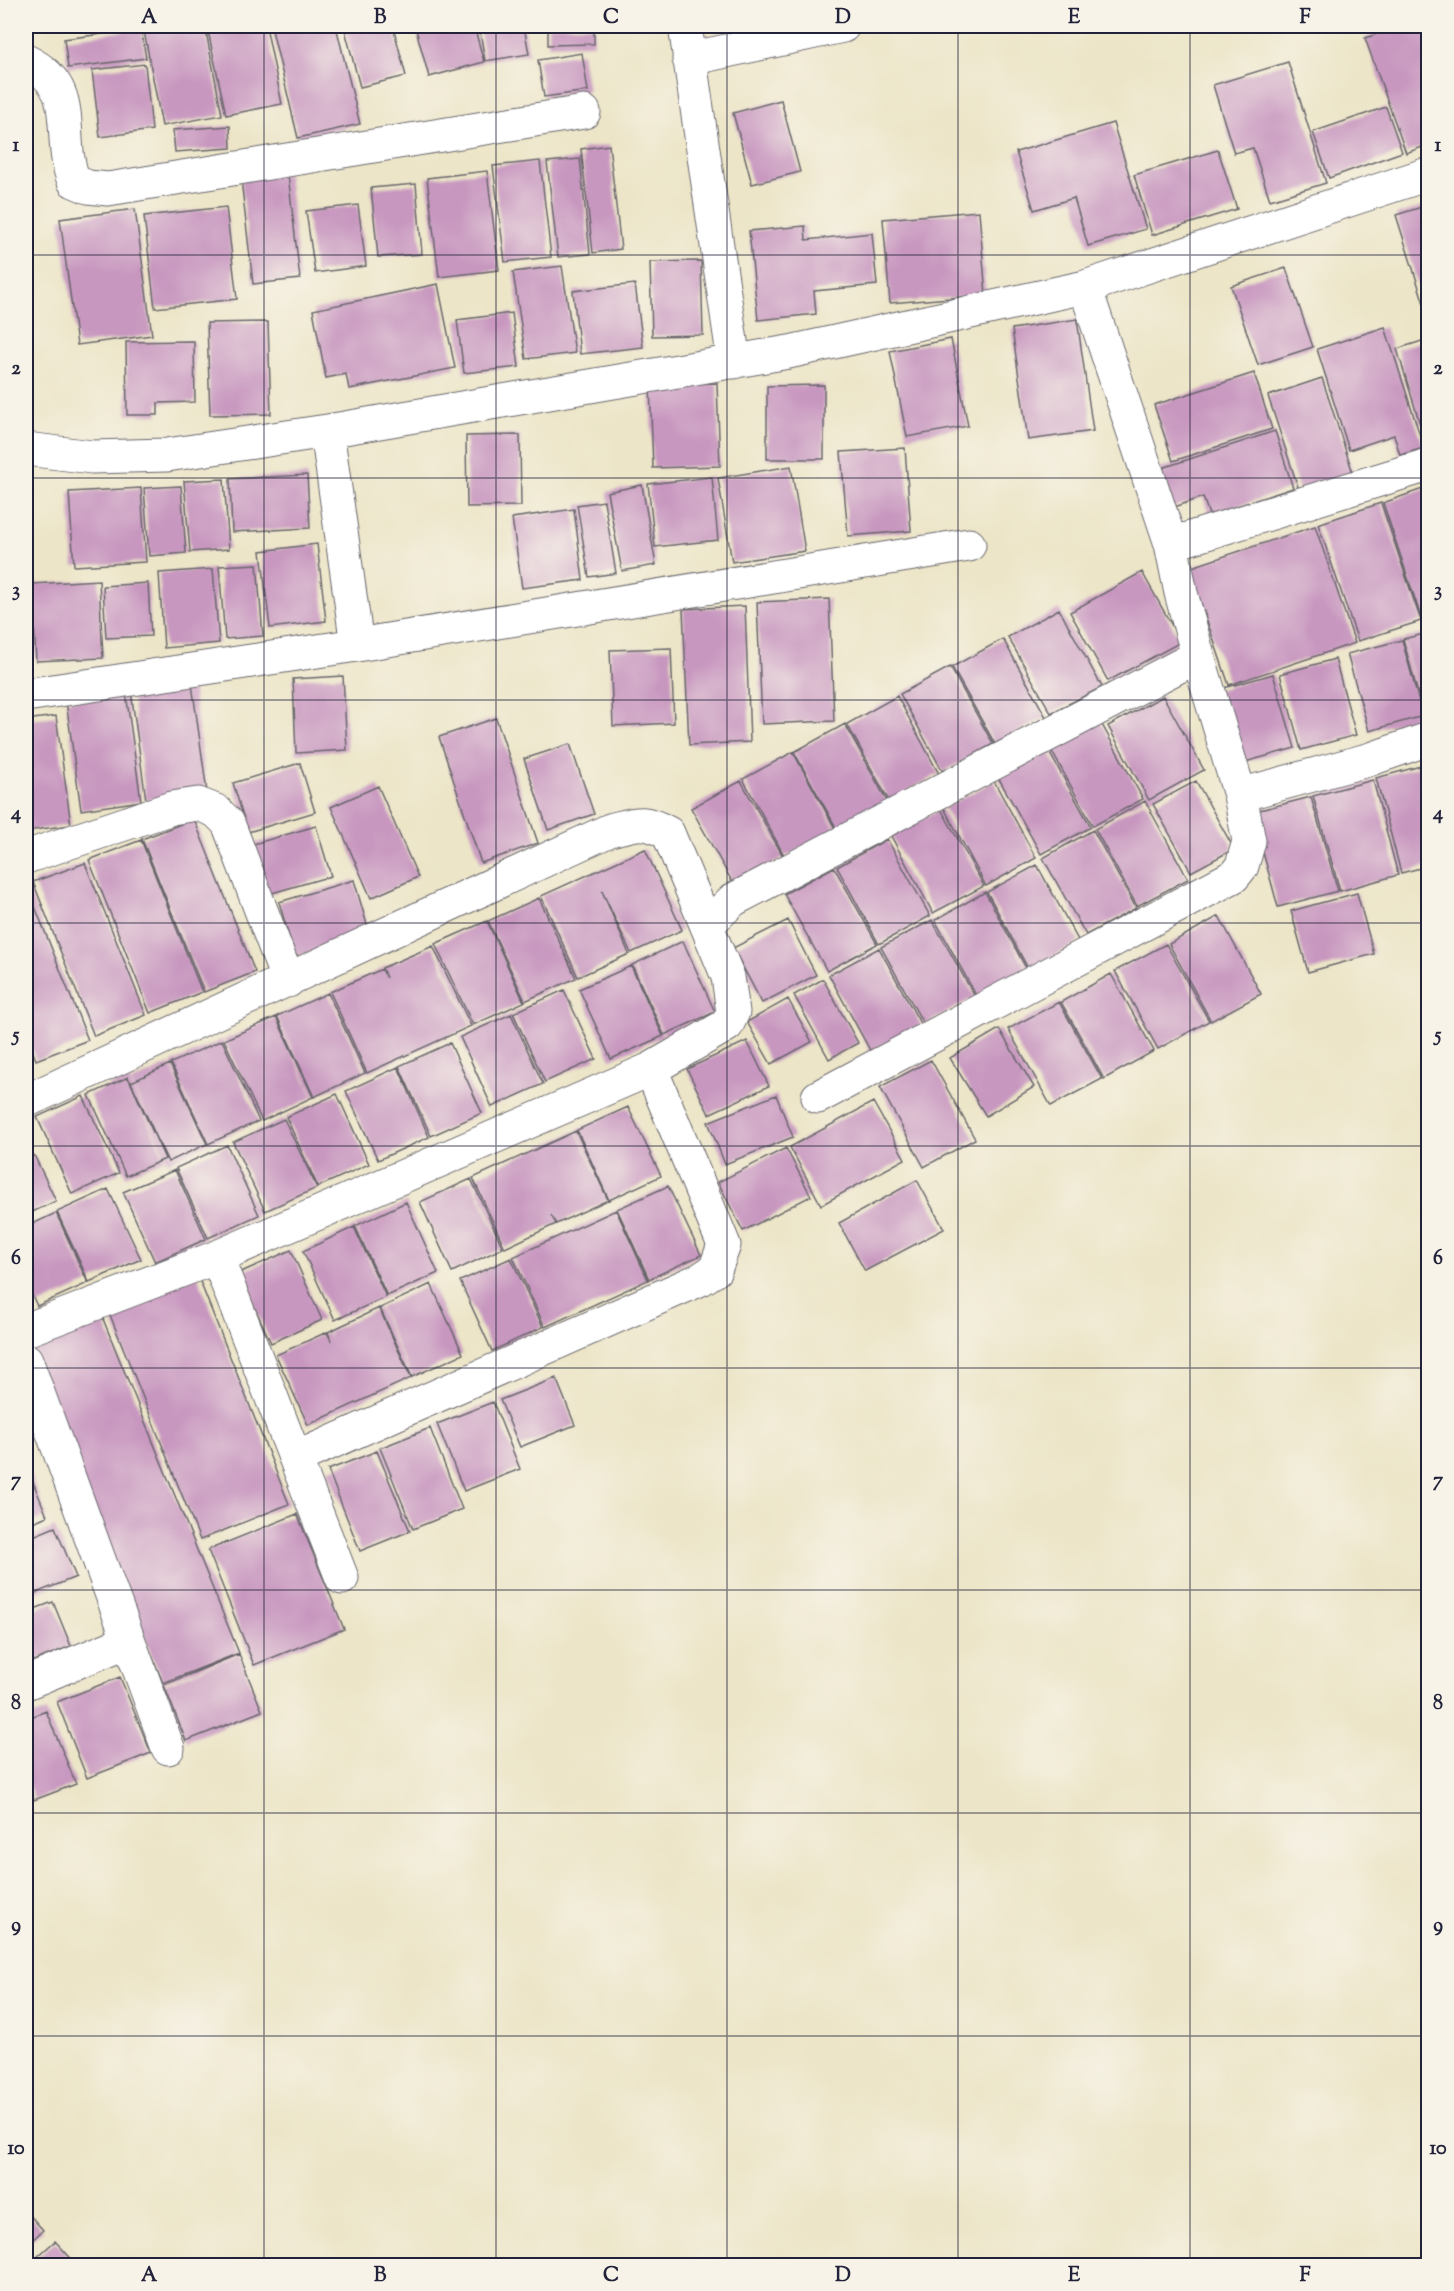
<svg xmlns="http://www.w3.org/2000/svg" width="1454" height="2291" viewBox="0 0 1454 2291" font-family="'Sorts Mill Goudy',serif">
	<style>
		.building { fill: #c897c0 }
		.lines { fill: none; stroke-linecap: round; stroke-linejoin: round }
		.street-casing { stroke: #69666c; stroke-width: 35 }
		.street { stroke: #fff; stroke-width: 33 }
		.grid { fill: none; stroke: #22223b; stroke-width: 1.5; stroke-opacity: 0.55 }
		.neatline { fill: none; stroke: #22223b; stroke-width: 2 }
		.grid-label { font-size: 20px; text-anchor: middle; font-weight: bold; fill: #22223b }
	</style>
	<rect width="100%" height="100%" fill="#f7f3e8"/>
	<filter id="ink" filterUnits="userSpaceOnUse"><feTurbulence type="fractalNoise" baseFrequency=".0167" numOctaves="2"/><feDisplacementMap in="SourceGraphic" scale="12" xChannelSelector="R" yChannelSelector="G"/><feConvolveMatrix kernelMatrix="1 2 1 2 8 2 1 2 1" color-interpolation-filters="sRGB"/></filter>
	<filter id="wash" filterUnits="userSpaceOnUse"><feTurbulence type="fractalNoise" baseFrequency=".008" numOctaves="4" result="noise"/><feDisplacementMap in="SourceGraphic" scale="24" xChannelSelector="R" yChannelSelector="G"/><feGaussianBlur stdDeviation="1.35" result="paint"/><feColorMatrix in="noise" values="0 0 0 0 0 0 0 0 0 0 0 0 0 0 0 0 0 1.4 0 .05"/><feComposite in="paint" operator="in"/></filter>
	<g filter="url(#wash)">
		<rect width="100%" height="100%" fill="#ece5c7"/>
		<g id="blocks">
			<path class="building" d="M176,26H205L222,115L162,126L144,31Z
				M207,26H266L282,104L226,115Z
				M271,26H336L360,124L298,138Z
				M344,26H393L406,76L360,87Z
				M415,26H474L484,62L429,77Z
				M479,26H524L529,54L485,61Z
				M548,26H594V44L548,45Z
				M1402,26H1428V145L1406,153L1365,38Z
				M141,29L146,58L68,68L64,39Z
				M582,53L588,91L544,97L538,60Z
				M1288,62L1326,183L1270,200L1253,148L1234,153L1213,85Z
				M145,64L152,130L100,137L92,70Z
				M781,100L800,172L752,184L733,113Z
				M1386,107L1402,152L1329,178L1313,132Z
				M1113,123L1146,229L1088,246L1074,198L1034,210L1016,152Z
				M230,126L231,148L175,152L173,130Z
				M609,145L621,249L593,253L581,149Z
				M1218,150L1237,209L1152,235L1134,175Z
				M580,159L590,254L558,257L547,162Z
				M540,161L551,257L505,262L493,166Z
				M487,171L499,270L439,277L427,178Z
				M288,174L300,279L253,284L241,179Z
				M416,184L422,254L378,257L371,188Z
				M358,205L366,266L315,273L306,211Z
				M1428,205V310H1426L1396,215Z
				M226,207L237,299L155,308L144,216Z
				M135,209L152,335L77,345L60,219Z
				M979,211L986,295L890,303L883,219Z
				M805,226L806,240L872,233L877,285L814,291L816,314L758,320L749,231Z
				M701,261L703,335L652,336L650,262Z
				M562,266L575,353L526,359L513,272Z
				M1286,268L1313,347L1258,365L1231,286Z
				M438,284L455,368L349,389L346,374L326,378L313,310Z
				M635,284L643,347L580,354L573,291Z
				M512,313L519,367L464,373L457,320Z
				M1077,319L1093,431L1028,440L1012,329Z
				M268,322L271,414L210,415L207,323Z
				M1385,327L1424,448L1400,455L1394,435L1349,450L1317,349Z
				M951,339L968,426L907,437L890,351Z
				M1428,339V422L1420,424L1397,349Z
				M194,341L195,402L158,403V415H127L126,342Z
				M1254,373L1272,429L1173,461L1154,405Z
				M1322,378L1353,473L1299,490L1268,396Z
				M717,383L720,466L653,468L650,385Z
				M824,385V459H767V386Z
				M1275,431L1293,488L1209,515L1203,497L1169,509L1156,470Z
				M520,435L521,506L467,507L466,436Z
				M905,448L911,531L848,536L841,452Z
				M791,466L805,551L732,562L718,478Z
				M307,475L310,528L232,532L230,479Z
				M712,477L718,540L655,547L648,484Z
				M224,479L229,549L190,552L184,481Z
				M642,485L656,565L622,571L607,492Z
				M181,486L186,553L149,556L144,488Z
				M1428,487V618L1422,620L1383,503Z
				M141,488L146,562L74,566L69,492Z
				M604,501L616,573L589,577L577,505Z
				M1381,503L1421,621L1358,641L1318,524Z
				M574,509L583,580L522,588L512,518Z
				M1315,526L1355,643L1229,685L1189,568Z
				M317,544L326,621L270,628L261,551Z
				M257,564L263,636L225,639L219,566Z
				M213,569L219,643L164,648L159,573Z
				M1142,572L1181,642L1108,681L1070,612Z
				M99,580L103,658L36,661L32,584Z
				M148,583L151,636L106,638L103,586Z
				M829,599L834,721L762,724L757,602Z
				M745,606L750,742L689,745L683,609Z
				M1059,609L1102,687L1051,713L1008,637Z
				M1428,633V714L1424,716L1403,639Z
				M1003,639L1046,717L995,744L952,667Z
				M1402,640L1423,716L1369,731L1347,654Z
				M671,648L674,723L613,726L610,650Z
				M1335,659L1356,735L1301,750L1280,674Z
				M950,667L993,744L943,772L900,694Z
				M1273,674L1295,748L1238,764L1217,690Z
				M343,676L347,750L296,753L293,679Z
				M192,684L207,792L146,800L131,691Z
				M126,693L141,801L81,810L66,701Z
				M897,696L939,774L889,801L847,724Z
				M1163,696L1204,770L1149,800L1108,726Z
				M56,716L71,825L26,831V720Z
				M496,718L538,843L481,863L439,737Z
				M1100,721L1143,799L1093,826L1050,748Z
				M845,724L887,801L837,829L794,752Z
				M570,744L594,814L548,830L524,759Z
				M1048,750L1091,827L1041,854L998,777Z
				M793,752L836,830L785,857L743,779Z
				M300,763L315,812L248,832L233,783Z
				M1428,764V866L1401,873L1376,778Z
				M1373,780L1398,875L1340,891L1313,796Z
				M741,781L784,858L734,885L691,808Z
				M994,781L1036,858L986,886L944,808Z
				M1196,781L1234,849L1191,872L1153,804Z
				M378,786L418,877L371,898L331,807Z
				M1311,797L1338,891L1278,907L1252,812Z
				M1145,801L1188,879L1137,906L1095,829Z
				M941,809L984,886L933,913L891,836Z
				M194,819L255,972L204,992L142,839Z
				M316,826L331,876L265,895L250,845Z
				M1093,830L1136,908L1086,935L1043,858Z
				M887,839L930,916L879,944L837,867Z
				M141,840L202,992L150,1013L89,860Z
				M645,849L682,930L631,953L602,891L629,954L578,977L541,896Z
				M85,863L146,1015L94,1036L33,882Z
				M1037,865L1079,942L1029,970L987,892Z
				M834,867L877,944L827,971L784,894Z
				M354,880L370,935L295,957L279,902Z
				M26,884L88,1040L36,1060L26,1034Z
				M985,892L1027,970L977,997L935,920Z
				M1357,893L1374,954L1308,972L1291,911Z
				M539,898L576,978L525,1001L488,921Z
				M1219,916L1261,994L1211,1021L1169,944Z
				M788,920L816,975L762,1003L733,948Z
				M932,920L975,997L924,1025L881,947Z
				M487,921L524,1002L473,1025L435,944Z
				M683,941L715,1012L664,1035L632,965Z
				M1166,944L1209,1021L1158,1049L1115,971Z
				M433,946L471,1026L367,1073L330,992L382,969L386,978L382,968Z
				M879,948L921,1025L871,1052L829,975Z
				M631,966L663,1036L611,1059L579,989Z
				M1111,974L1154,1051L1104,1079L1061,1002Z
				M823,979L858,1043L829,1059L794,995Z
				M564,990L596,1059L545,1082L513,1013Z
				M328,993L365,1073L314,1097L277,1016Z
				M788,999L812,1042L771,1064L747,1022Z
				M1059,1002L1102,1079L1051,1106L1008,1029Z
				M511,1014L543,1084L492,1107L460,1037Z
				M276,1017L313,1097L262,1121L224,1040Z
				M999,1029L1034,1087L986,1116L950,1058Z
				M222,1040L259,1121L208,1144L171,1063Z
				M747,1041L769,1086L709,1114L687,1069Z
				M450,1043L482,1113L431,1136L399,1066Z
				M931,1060L975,1139L924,1167L880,1087Z
				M170,1064L207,1144L168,1162L131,1082Z
				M398,1067L429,1137L378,1160L346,1091Z
				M128,1077L165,1159L126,1176L89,1095Z
				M337,1094L369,1164L318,1187L286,1117Z
				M776,1095L793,1137L725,1164L708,1122Z
				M83,1096L119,1173L72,1194L37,1117Z
				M873,1102L905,1159L821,1205L790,1147Z
				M628,1107L661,1176L609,1200L577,1130Z
				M284,1119L317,1188L265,1211L233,1142Z
				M576,1131L608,1200L556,1224L551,1215L556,1224L505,1248L473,1178Z
				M227,1145L259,1215L208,1238L176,1168Z
				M786,1148L811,1196L743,1231L718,1182Z
				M34,1155L56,1201L26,1215V1159Z
				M175,1170L206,1239L155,1262L123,1192Z
				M471,1179L503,1248L452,1272L420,1202Z
				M917,1180L944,1229L865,1271L839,1223Z
				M668,1186L701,1255L649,1279L617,1209Z
				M108,1189L141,1259L89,1282L57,1212Z
				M406,1202L438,1273L387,1296L355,1226Z
				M616,1210L648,1280L545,1327L513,1257Z
				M56,1213L88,1283L37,1306L26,1282V1227Z
				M354,1227L386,1297L335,1320L303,1251Z
				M291,1250L322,1320L271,1343L239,1273Z
				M511,1258L543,1327L492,1351L460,1281Z
				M197,1274L289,1504L200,1540L108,1310Z
				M431,1284L463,1354L412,1377L380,1308Z
				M379,1308L411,1378L308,1425L276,1355L327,1332L331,1341L328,1332Z
				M101,1314L239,1653L163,1683L26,1343Z
				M556,1378L575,1425L520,1447L500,1400Z
				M493,1402L520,1469L464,1491L437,1424Z
				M430,1428L462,1509L413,1529L380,1448Z
				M377,1451L410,1531L360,1551L328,1470Z
				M26,1465L47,1516L26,1525Z
				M297,1514L344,1629L254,1665L208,1550Z
				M55,1527L76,1577L26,1597V1539Z
				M53,1602L71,1646L26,1664V1612Z
				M239,1654L262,1711L186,1741L164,1685Z
				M120,1677L151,1753L87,1778L57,1702Z
				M46,1711L76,1784L34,1800L26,1778V1719Z
				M26,2211L43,2230L26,2246Z
				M55,2241L78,2266H27Z"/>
		</g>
	</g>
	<g filter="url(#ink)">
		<use href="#blocks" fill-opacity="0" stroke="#69666c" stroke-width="1.5"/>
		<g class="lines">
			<defs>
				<path id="street" d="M685,26L734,362
					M689,59L843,26
					M26,61C83,88 55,135 74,181L88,187L108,189L584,112
					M26,449L92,457L167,455L327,431L789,352L1085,287L1428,174
					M1171,544L1428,465
					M357,645L969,545
					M26,695L357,645L327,431
					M1240,795L1371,759L1428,739
					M26,857L172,808L198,804L216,811L228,823L288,981
					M707,925L733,900L1198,656
					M818,1097L1234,876L1242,866L1249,841L1240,795L1198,656L1181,593L1171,544L1085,287
					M26,1101L610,830C638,823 642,819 668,833L728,977L733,1012L727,1025L651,1069L217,1257L26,1330
					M217,1257L342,1578
					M26,1360L168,1748
					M296,1458L701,1279L715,1270L724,1245L651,1069
					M26,1683L128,1641"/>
			</defs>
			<use href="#street" class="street-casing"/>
			<use href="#street" class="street"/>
		</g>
	</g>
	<path class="grid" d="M264,26V2266M496,26V2266M727,26V2266M958,26V2266M1190,26V2266M26,255H1428M26,478H1428M26,700H1428M26,923H1428M26,1146H1428M26,1368H1428M26,1590H1428M26,1813H1428M26,2036H1428"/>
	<rect width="1454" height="2291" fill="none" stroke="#f7f3e8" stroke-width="66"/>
	<rect x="33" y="33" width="1388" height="2225" class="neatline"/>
	<g class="grid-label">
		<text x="149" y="23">A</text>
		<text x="380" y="23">B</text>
		<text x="611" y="23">C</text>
		<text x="843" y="23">D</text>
		<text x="1074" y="23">E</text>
		<text x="1305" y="23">F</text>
		<text x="16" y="151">1</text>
		<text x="1438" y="151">1</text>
		<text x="16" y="374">2</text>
		<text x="1438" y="374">2</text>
		<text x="16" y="596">3</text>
		<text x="1438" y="596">3</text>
		<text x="16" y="819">4</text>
		<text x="1438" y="819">4</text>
		<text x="16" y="1041">5</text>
		<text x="1438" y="1041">5</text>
		<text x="16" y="1264">6</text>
		<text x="1438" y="1264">6</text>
		<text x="16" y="1486">7</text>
		<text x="1438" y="1486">7</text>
		<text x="16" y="1709">8</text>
		<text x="1438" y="1709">8</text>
		<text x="16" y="1931">9</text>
		<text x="1438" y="1931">9</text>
		<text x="16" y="2154">10</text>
		<text x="1438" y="2154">10</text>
		<text x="149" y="2281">A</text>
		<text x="380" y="2281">B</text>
		<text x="611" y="2281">C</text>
		<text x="843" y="2281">D</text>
		<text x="1074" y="2281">E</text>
		<text x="1305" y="2281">F</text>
	</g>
</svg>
